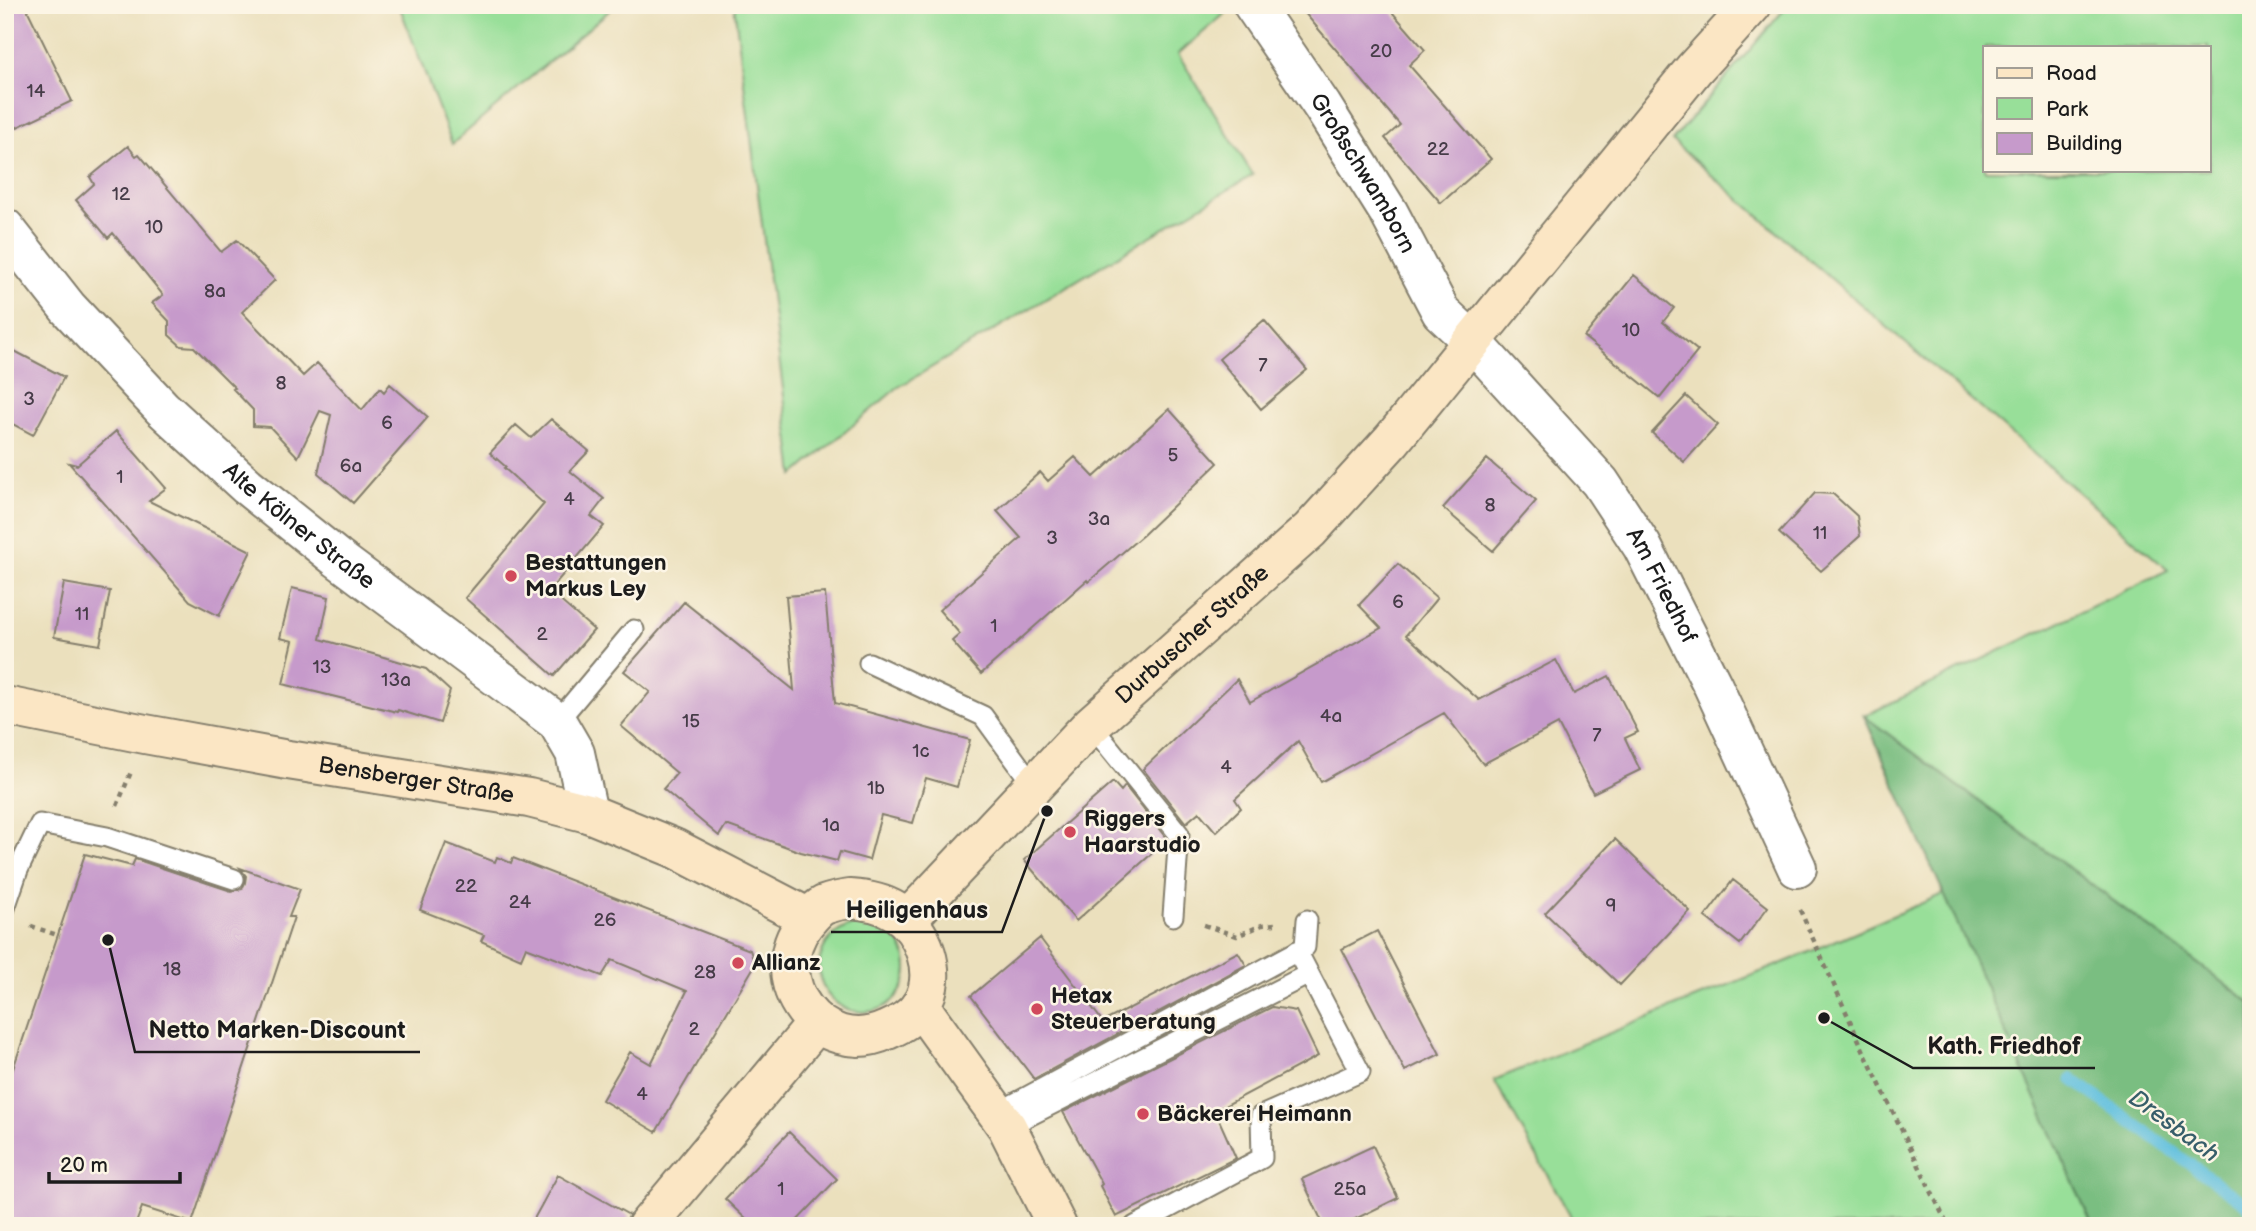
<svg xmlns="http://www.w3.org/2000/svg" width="2256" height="1231" viewBox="0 0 2256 1231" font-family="'Balsamiq Sans',sans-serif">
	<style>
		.green { fill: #98df99; stroke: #5a7e5a; stroke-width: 2; fill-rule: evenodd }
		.forest { fill: #7abe81; stroke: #4b6d4e; stroke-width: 2 }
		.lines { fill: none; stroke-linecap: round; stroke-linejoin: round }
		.stream { stroke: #60c0de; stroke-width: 12 }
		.building { fill: #c69acb }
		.lane-casing { stroke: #847e6c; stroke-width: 23 }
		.street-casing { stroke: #847e6c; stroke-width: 42 }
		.secondary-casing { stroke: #847e6c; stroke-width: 42 }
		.path { stroke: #847e6c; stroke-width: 4.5; stroke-dasharray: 5 5; stroke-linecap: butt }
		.lane { stroke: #fff; stroke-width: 19 }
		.street { stroke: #fff; stroke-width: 38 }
		.secondary { stroke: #fbe6c4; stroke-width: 38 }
		.poi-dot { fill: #d1495b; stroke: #fcf5e5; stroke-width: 2.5 }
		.labels { text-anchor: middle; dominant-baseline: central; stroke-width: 5; stroke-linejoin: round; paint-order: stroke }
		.number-label { font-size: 19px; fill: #463c48 }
		.street-label { font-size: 23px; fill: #1c1c1c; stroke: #fcf5e5 }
		.poi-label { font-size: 23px; font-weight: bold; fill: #1c1c1c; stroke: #fcf5e5; text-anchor: start }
		.water-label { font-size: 24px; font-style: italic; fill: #375e6a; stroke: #fcf5e5 }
		.leader { fill: none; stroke: #1c1c1c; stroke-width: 2.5 }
		.callout-dot { fill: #1c1c1c; stroke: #fcf5e5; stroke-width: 2.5 }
		.callout-label { font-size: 24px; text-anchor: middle; font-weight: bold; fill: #1c1c1c; stroke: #fcf5e5; stroke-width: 5; stroke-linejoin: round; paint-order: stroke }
	</style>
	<rect width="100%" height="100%" fill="#fcf5e5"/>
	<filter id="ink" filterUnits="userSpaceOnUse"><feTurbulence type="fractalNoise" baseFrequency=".0143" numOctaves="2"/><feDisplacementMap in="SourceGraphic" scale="14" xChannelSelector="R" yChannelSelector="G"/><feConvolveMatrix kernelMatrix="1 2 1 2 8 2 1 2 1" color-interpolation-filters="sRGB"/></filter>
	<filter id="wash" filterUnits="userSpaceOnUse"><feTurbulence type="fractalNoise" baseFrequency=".00686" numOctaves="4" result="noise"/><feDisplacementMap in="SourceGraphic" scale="28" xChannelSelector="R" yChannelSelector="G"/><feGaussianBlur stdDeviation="1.57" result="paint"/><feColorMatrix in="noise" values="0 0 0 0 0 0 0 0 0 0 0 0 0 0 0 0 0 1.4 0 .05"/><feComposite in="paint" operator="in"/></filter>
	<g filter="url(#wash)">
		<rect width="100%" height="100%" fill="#ebe0bd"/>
		<path class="green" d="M399,5H616L452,144Z
			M734,5H1235L1178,54L1253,175L897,388L794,475Z
			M1788,5H2251V1003L1864,716L2168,570L1672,141ZM1985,47H2209V170H1985Z
			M1945,893L2093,1226H1576L1494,1080L1800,956Z
			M819 968a44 44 0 1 1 88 0a44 44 0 1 1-88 0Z"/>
		<path class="forest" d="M1864,716L2251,1003V1226H2093Z"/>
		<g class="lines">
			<path class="stream" d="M2072,1079L2251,1208"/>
		</g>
		<g id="blocks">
			<path class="building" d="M5,5H25L72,101L5,133Z
				M1298,5H1386L1425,50L1409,65L1491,159L1441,203L1385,138L1400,125Z
				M128,146L136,156L139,154L221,252L237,240L275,280L242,312L303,376L317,363L362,410L380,388L384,392L390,384L428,417L353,503L318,473L331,415L320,411L298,457L270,427L253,426V410L233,389L235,388L194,347L181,346L169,335V321L152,303L163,295L113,233L108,238L76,200L94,184L90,177Z
				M1634,275L1674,308L1663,322L1698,351L1660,398L1584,337Z
				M1264,320L1307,370L1261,409L1219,359Z
				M5,346L64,377L33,435L5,420Z
				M1686,396L1718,425L1684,462L1652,433Z
				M1169,409L1218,463L1144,534L1088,582L1087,580L981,674L952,641L960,634L939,610L1021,538L997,511L1040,472L1048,481L1075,457L1094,477Z
				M551,419L589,451L570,471L604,499L591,516L604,526L549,591L594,630L554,676L465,598L544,504L504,468L506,467L490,453L516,425L531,438Z
				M116,431L166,488L149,501L251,551L219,616L190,601L69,463L77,465Z
				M1487,459L1536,501L1493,551L1443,508Z
				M1815,493L1833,494L1857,516L1860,536L1821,571L1779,533Z
				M1398,564L1437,598L1406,635L1479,700L1556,660L1574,694L1609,676L1638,732L1625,738L1640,770L1593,793L1558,724L1483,764L1444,713L1321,782L1298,741L1235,799L1241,808L1216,832L1199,812L1186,823L1143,769L1237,679L1250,702L1381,628L1359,605Z
				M64,583L110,591L100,645L54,637Z
				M292,588L329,597L320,639L426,669L450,691L440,723L398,710L397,712L283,684L293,641L280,638Z
				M825,593L835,703L970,740L957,787L926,778L913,823L881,815L869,860L840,852L837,861L801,852L726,825L719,836L663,789L677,773L621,726L650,692L624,671L684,602L794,690L786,596Z
				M1113,782L1121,791L1125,786L1166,838V841L1076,921L1024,860Z
				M1615,839L1690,911L1620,985L1545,913Z
				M446,843L495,862L497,857L511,863L513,858L750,950L755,965L656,1132L602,1100L630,1052L651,1064L687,991L612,960L602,976L526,947L521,959L481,941L484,935L420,910Z
				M85,854L132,866L135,859L231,891L242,889L245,883L246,876L240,868L300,889L289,917H294L192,1223L142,1207L135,1226H5V1143L8,1135L5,1128V1093Z
				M1733,880L1768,907L1740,944L1705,917Z
				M1377,931L1440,1054L1405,1071L1342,949Z
				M1040,938L1103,1022L1238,952L1246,965L1034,1079L971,996Z
				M1272,1007L1296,1011L1318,1056L1215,1111L1236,1158L1116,1217L1100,1186L1102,1184L1063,1112Z
				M789,1132L837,1179L792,1226H753L725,1199Z
				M1373,1146L1398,1198L1341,1226H1324L1302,1179Z
				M558,1175L629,1215L626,1226H530Z"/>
		</g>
	</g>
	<g filter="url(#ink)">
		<use href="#blocks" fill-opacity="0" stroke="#847e6c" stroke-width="2"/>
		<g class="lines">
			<defs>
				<path id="lane" d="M869,663L983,716L1034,786
					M557,722L634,630
					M1091,725L1179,834L1173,916
					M5,908L18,870L40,824L107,837L234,879
					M997,1113L1305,947L1307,920
					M1007,1127L1309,974
					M1135,1226L1262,1158L1261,1116L1360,1072L1297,951"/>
				<g id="street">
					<path id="s1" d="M1253,5L1322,106L1389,213L1441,312L1471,340L1600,482L1642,546L1713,686L1797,868"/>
					<path id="s2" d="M5,228L68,308L162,408L247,486L337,558L557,722L575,753L588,813"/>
				</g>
				<g id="secondary">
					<path id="s3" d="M5,706L145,734L288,760L529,798L588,813L674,848L809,918"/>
					<path d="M850,899C865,900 882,903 895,911C924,930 940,974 921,1005C914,1016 899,1025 887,1030C821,1061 761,980 805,923C810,917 816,909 824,905C832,902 841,900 850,899Z"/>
					<path id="s4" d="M907,920L1091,725L1310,530L1392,440L1694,69L1752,5"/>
					<path d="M920,1006L1007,1127L1057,1226"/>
					<path d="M647,1226L817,1023"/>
				</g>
			</defs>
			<use href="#lane" class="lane-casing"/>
			<use href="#street" class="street-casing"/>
			<use href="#secondary" class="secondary-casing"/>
			<path class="path" d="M117,806L131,772
				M1800,910L1866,1056L1948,1226
				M1204,925L1237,936L1262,925L1275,924
				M31,926L60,936
				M5,1136L8,1135"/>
			<use href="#lane" class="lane"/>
			<use href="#street" class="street"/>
			<use href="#secondary" class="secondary"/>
		</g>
	</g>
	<g class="poi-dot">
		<circle cx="511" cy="576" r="7"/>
		<circle cx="1070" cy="832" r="7"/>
		<circle cx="738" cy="963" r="7"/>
		<circle cx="1037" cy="1009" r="7"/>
		<circle cx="1143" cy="1114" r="7"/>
	</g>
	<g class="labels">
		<g class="number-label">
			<text x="1381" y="51">20</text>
			<text x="36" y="91">14</text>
			<text x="1438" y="149">22</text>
			<text x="121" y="194">12</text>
			<text x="154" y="227">10</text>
			<text x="215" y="291">8a</text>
			<text x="1631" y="330">10</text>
			<text x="1263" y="365">7</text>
			<text x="281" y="383">8</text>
			<text x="29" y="399">3</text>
			<text x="387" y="423">6</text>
			<text x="1173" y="455">5</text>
			<text x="351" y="466">6a</text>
			<text x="120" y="477">1</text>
			<text x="569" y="499">4</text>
			<text x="1490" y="505">8</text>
			<text x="1099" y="519">3a</text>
			<text x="1820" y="533">11</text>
			<text x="1052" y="538">3</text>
			<text x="1398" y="602">6</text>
			<text x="82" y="614">11</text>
			<text x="994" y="626">1</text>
			<text x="542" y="634">2</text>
			<text x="322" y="667">13</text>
			<text x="396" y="680">13a</text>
			<text x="1331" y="716">4a</text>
			<text x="691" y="721">15</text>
			<text x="1597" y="735">7</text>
			<text x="921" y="751">1c</text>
			<text x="1226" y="767">4</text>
			<text x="876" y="788">1b</text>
			<text x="831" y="825">1a</text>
			<text x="466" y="886">22</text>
			<text x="520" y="902">24</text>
			<text x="1611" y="906">9</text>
			<text x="605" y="920">26</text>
			<text x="172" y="969">18</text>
			<text x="705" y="972">28</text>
			<text x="694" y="1029">2</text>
			<text x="642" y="1094">4</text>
			<text x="781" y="1189">1</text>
			<text x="1350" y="1189">25a</text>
		</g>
		<g class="street-label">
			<text stroke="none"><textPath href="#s1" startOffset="201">Großschwamborn</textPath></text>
			<text stroke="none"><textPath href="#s2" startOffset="420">Alte Kölner Straße</textPath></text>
			<text stroke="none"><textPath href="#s1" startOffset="714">Am Friedhof</textPath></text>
			<text stroke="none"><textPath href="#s4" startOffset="404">Durbuscher Straße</textPath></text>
			<text stroke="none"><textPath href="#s3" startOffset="418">Bensberger Straße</textPath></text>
		</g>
		<g class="poi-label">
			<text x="525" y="563">Bestattungen<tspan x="525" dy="26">Markus Ley</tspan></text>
			<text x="1084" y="819">Riggers<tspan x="1084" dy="26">Haarstudio</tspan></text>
			<text x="752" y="963">Allianz</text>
			<text x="1051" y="996">Hetax<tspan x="1051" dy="26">Steuerberatung</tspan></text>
			<text x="1157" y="1114">Bäckerei Heimann</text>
		</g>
		<g class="water-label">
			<text transform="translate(2174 1126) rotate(36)">Dresbach</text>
		</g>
	</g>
	<path class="leader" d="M1047 811L1002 932H831M108 940L135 1052H420M1824 1018L1913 1068H2095"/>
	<g class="callout-dot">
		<circle cx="1047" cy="811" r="7"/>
		<circle cx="108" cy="940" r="7"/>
		<circle cx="1824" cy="1018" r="7"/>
	</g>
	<g class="callout-label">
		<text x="917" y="918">Heiligenhaus</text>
		<text x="277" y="1038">Netto Marken-Discount</text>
		<text x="2004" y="1054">Kath. Friedhof</text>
	</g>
	<rect width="2256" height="1231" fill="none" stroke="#fcf5e5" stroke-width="28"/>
	<rect x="1983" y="46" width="228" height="126" fill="#fcf5e5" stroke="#a29e95" stroke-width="2"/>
	<rect x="1997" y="68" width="35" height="10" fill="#fbe6c4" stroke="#a29e95" stroke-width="2"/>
	<text x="2046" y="80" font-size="21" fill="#1c1c1c">Road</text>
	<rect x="1997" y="98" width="35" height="21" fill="#98df99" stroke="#a29e95" stroke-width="2"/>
	<text x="2046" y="116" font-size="21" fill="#1c1c1c">Park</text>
	<rect x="1997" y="133" width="35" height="21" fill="#c69acb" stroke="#a29e95" stroke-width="2"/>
	<text x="2046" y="150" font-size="21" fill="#1c1c1c">Building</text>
	<path d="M49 1172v10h131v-10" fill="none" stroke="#1c1c1c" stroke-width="3.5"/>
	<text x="60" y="1172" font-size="21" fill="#1c1c1c" stroke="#fcf5e5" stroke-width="5" paint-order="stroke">20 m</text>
</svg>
